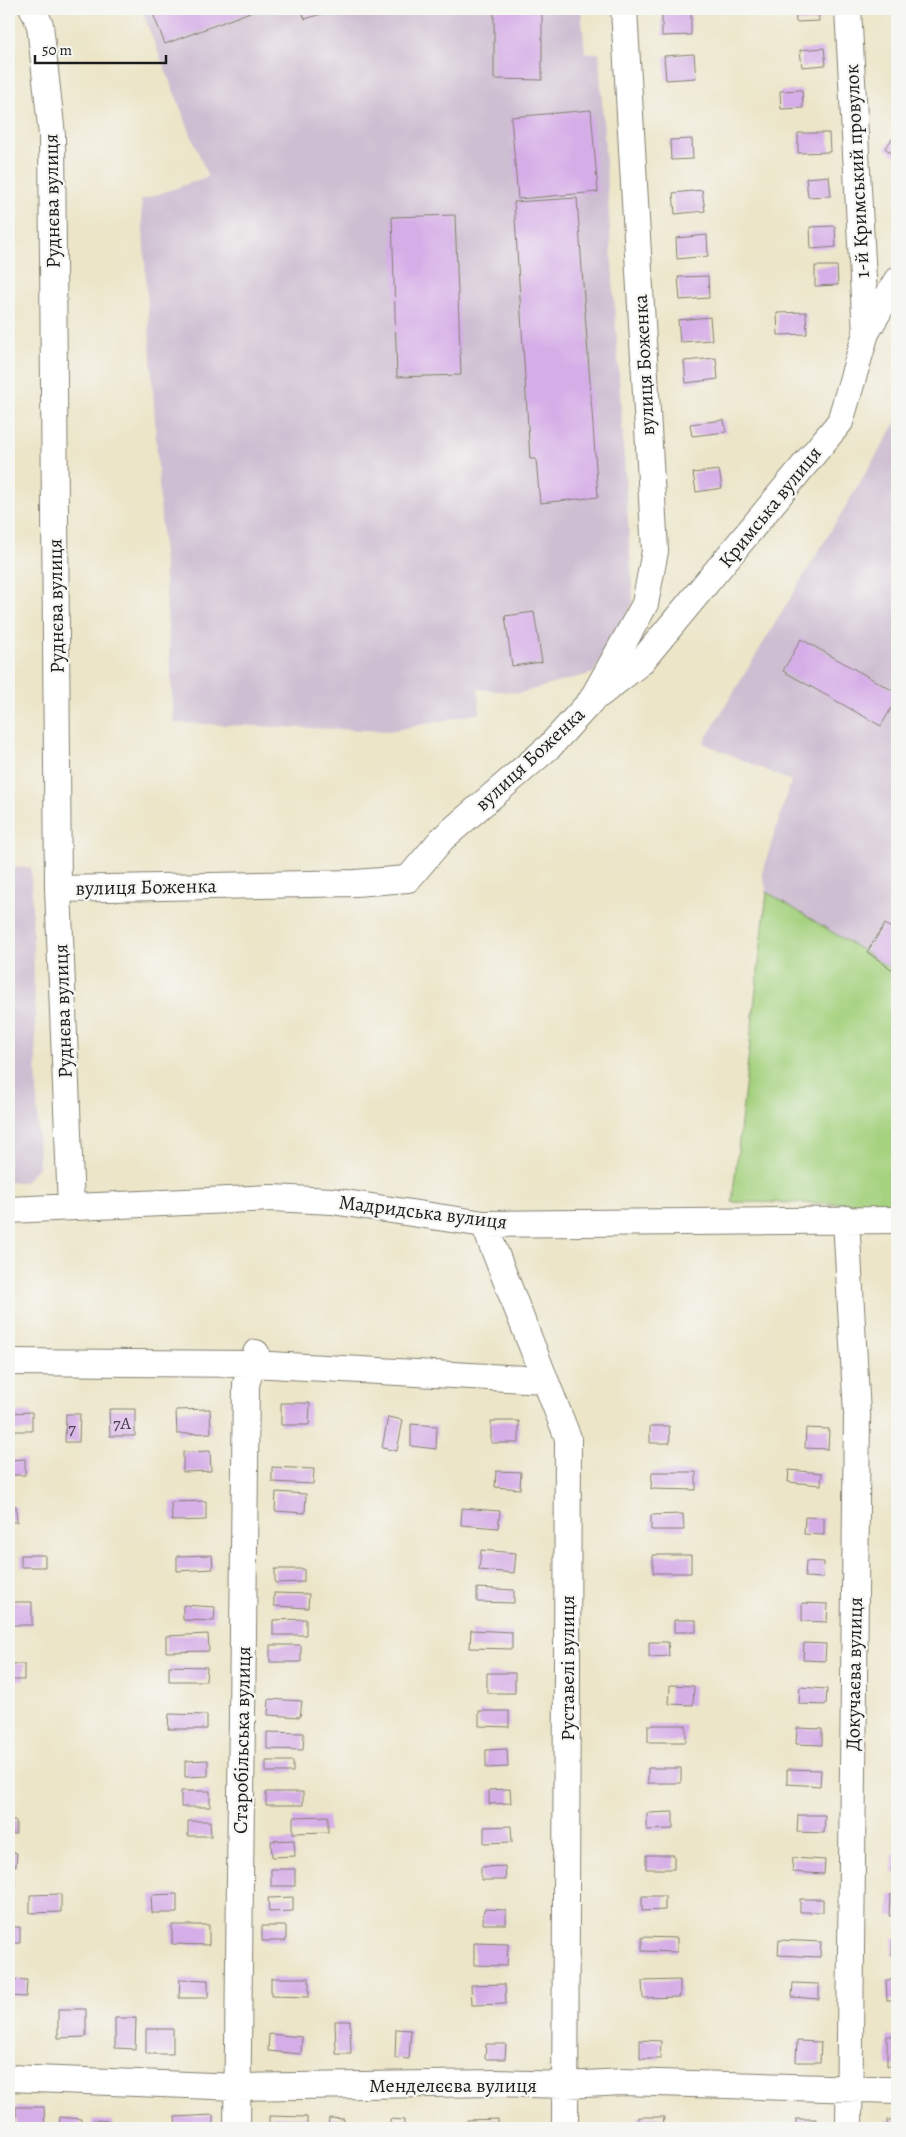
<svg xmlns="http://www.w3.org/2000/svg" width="906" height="2137" viewBox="0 0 906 2137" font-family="Alegreya,serif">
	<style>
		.industrial { fill: #cebed1 }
		.green { fill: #a5d27f; stroke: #60774e }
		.building { fill: #d5ade7 }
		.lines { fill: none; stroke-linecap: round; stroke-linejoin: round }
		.minor-casing { stroke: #848072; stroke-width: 28 }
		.minor { stroke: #fff; stroke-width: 26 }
		.labels { text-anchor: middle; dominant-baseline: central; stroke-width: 4.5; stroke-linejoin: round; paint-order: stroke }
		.number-label { font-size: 18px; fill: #4a404f }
		.street-label { font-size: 20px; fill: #1c1c1c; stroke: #f6f6f2 }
	</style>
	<rect width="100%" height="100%" fill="#f6f6f2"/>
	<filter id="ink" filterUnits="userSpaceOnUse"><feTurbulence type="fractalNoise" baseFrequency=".02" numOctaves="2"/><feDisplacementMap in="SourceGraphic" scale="10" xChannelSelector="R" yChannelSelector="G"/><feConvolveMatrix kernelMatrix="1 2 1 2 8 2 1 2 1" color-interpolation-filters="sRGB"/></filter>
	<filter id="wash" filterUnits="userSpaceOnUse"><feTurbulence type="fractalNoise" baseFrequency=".0096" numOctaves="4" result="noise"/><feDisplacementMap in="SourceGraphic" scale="20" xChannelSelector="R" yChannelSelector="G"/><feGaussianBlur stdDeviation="1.12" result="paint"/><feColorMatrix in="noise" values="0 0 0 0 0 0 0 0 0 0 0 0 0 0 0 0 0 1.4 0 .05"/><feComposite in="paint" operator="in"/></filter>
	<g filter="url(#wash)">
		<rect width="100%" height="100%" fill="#ece5c8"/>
		<path class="industrial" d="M141,9H581L585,53H599L633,603L593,673L520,693L478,689L480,713L390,731L174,723L141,200L208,177Z
			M897,421V972L767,892L762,873L791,781L703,743Z
			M31,867L39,1166L25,1182H9V868Z"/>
		<path class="green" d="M767,892L897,972V1204L732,1202Z"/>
		<g id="blocks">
			<path class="building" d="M151,9H253V11L165,44Z
				M301,9H337L305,19Z
				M494,9H542V80L494,79Z
				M795,9H818L819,21L796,22Z
				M691,13V35L662,36V14Z
				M824,48L826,65L802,67L800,50Z
				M694,54L696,78L666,80L664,56Z
				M802,90L803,108L781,109L780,91Z
				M591,110L598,192L518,199L511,117Z
				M798,133H829L830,152L798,153Z
				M897,133V158L885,148Z
				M692,139L693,159L671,160L670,140Z
				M829,176L831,196L808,197L806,178Z
				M702,190L705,211L675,214L673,193Z
				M577,198L598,497L540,503L536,459H530L514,202Z
				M455,215L461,375L397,377L392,217Z
				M835,226L836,247L811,249L810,227Z
				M707,235L708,256L677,259L676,238Z
				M815,266H837L838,285L815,286Z
				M708,276L709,298L680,300L678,277Z
				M806,312L807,334L778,335L777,313Z
				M710,317L712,340L680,342L678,320Z
				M716,358L718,379L686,383L684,361Z
				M724,420L726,432L692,436L690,424Z
				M719,470L722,488L696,492L693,473Z
				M534,612L542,662L512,666L505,616Z
				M801,639L897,693V698L881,726L783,671Z
				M885,924L897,932V973L867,952Z
				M281,1403H310L309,1425H281Z
				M109,1409H135V1436H110Z
				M210,1409L211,1433L177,1434L176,1410Z
				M32,1412V1431H9V1413Z
				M66,1414H80L79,1442H65Z
				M388,1417L403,1420L397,1451L382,1448Z
				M491,1421H519V1443H491Z
				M411,1424L437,1426L436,1449L411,1446Z
				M650,1426H669L670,1443H650Z
				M806,1428L829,1429L828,1449L805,1448Z
				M210,1451L211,1471L183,1472V1452Z
				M25,1459V1475H9V1460Z
				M272,1467L314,1469L313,1484L272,1482Z
				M789,1470L822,1473L821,1485L788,1482Z
				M496,1471L521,1472L520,1489L495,1487Z
				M652,1472H696V1490L651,1489Z
				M276,1492L306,1494L305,1513L275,1511Z
				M206,1501V1520L172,1521L171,1502Z
				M9,1506H16L17,1522H9Z
				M462,1508L500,1511L498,1528L461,1525Z
				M683,1514L684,1530H651V1515Z
				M805,1517L824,1518V1535L804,1534Z
				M481,1550L516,1553L514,1573L479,1570Z
				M21,1555H45V1567H21Z
				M212,1555L213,1569L177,1571V1556Z
				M653,1555H691V1573H653Z
				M806,1561L824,1562L823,1578L805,1577Z
				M275,1569H304V1582L275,1583Z
				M477,1588L514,1590V1603L477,1602Z
				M274,1593L309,1594L308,1608L274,1606Z
				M9,1602H32V1625H9Z
				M802,1603L828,1604L827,1622L802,1621Z
				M183,1605L215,1607L214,1621L183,1620Z
				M306,1619V1635H273V1620Z
				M674,1620H696V1632H674Z
				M471,1630L512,1632V1649L470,1648Z
				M208,1634L209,1651L166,1652V1636Z
				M649,1642H668L669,1656L649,1657Z
				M804,1643L826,1644L825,1661L803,1660Z
				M270,1645H301V1662H270Z
				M9,1664H24V1680H9Z
				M169,1666L207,1667L206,1681H169Z
				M487,1673H515V1693H487Z
				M670,1685L694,1686L693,1705L669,1704Z
				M800,1687L827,1689L826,1705L799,1704Z
				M895,1687H897V1705H895Z
				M269,1699L302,1701L300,1717L268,1715Z
				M479,1711H509V1727L479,1726Z
				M9,1714H13L12,1728H9Z
				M169,1714L207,1715V1729H168Z
				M648,1725H686V1742H648Z
				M797,1728L822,1729V1745L796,1744Z
				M895,1728H897V1749H895Z
				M267,1732L304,1733L303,1750L267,1749Z
				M507,1749L508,1767L486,1768V1750Z
				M208,1760V1776L185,1777V1761Z
				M266,1761H293V1772H266Z
				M648,1768H681V1783H648Z
				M787,1769L821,1770L820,1786L787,1784Z
				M510,1789L511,1803L489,1804V1790Z
				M181,1791H210V1807H181Z
				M266,1792H303V1805H266Z
				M673,1812V1829L647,1830V1813Z
				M798,1815H825L824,1833L797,1832Z
				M328,1816V1832L293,1833V1817Z
				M9,1821H16V1834H9Z
				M188,1821H210L211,1836H188Z
				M511,1826L512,1842L484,1843V1827Z
				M294,1840L295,1856L272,1857L271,1841Z
				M9,1852L17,1853L16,1866H9Z
				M646,1855H674V1869H646Z
				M893,1855H897V1873H892Z
				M793,1858L825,1860L824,1874L792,1872Z
				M505,1866L506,1880H481V1867Z
				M271,1869H295V1886H271Z
				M9,1872H14V1885H9Z
				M61,1894V1912L30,1913V1895Z
				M177,1894V1913H152L151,1895Z
				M890,1895H897V1916H889Z
				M642,1896H665V1910L642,1911Z
				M293,1897V1911L269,1912L268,1898Z
				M800,1899H823V1912H800Z
				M484,1909L506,1910V1924H483Z
				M172,1925H209V1945L172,1944Z
				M262,1926H286V1941H262Z
				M9,1927H20V1943H9Z
				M642,1937L677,1938V1952L642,1951Z
				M893,1938H897V1955H892Z
				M779,1940L821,1942L820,1957L778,1955Z
				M474,1943L508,1944L507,1966L474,1965Z
				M271,1978H309V1997L271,1996Z
				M9,1979L27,1980L26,1997L9,1996Z
				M180,1979L208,1980V1998H179Z
				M680,1980V1997L643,1998L642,1981Z
				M886,1980H897V2000H887Z
				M793,1983L819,1984V1999L792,1997Z
				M505,1984L506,2004L472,2005L471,1985Z
				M58,2009H86V2037L58,2038Z
				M115,2018H136L135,2049L115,2048Z
				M335,2021H350L351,2054H336Z
				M146,2029H173V2054H146Z
				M396,2029L411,2030L409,2059L395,2058Z
				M269,2034L302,2037L301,2054L268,2051Z
				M887,2036H897V2066H887Z
				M640,2040L661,2041L660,2059H640Z
				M797,2041L821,2042L820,2062H796Z
				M486,2044H506L505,2059H485Z
				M16,2107H44L45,2128H16Z
				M213,2115V2128H176L175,2117Z
				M269,2116L307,2117V2128H269Z
				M60,2117L81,2119L80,2128H59Z
				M638,2117H664L663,2128H638Z
				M329,2118L344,2119L343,2128H328Z
				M390,2119L404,2120V2128H390Z
				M498,2119V2128H467V2120Z
				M796,2119H816V2128H796Z
				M93,2120L113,2121V2128H92Z
				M887,2120H897V2128H888Z"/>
		</g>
	</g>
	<g filter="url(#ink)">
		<use href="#blocks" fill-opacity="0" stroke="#848072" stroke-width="1"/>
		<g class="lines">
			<defs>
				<path id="minor" d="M33,9L40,25L52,135L58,889L71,1206
					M848,9L866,333
					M599,695L640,663L840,422L866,333L897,280
					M58,889L355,883L408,879L442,839L550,746L591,701L645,604L655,551L624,9
					M9,1210L272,1198L332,1201L484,1224L897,1220
					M846,1219L857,1414L849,2128
					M484,1224L568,1438L565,2128
					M9,1362L252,1364L545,1380
					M9,2078L238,2087L496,2083L566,2085L623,2082L897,2090
					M237,2128L246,1384L256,1353"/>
			</defs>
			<use href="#minor" class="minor-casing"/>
			<use href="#minor" class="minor"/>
		</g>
	</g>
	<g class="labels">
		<g class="number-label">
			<text x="122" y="1423">7А</text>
			<text x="72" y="1428">7</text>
		</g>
		<g class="street-label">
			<text transform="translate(857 171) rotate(-93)">1-й Кримський провулок</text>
			<text transform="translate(52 201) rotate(-91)">Руднєва вулиця</text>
			<text transform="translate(644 365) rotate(-93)">вулиця Боженка</text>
			<text transform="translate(770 507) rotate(-51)">Кримська вулиця</text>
			<text transform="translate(56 606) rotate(-91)">Руднєва вулиця</text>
			<text transform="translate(530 759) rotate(-43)">вулиця Боженка</text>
			<text transform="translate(146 887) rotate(-1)">вулиця Боженка</text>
			<text transform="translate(63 1011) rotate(-92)">Руднєва вулиця</text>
			<text transform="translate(423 1212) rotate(7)">Мадридська вулиця</text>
			<text transform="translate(567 1668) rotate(-90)">Руставелі вулиця</text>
			<text transform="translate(854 1674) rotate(-89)">Докучаєва вулиця</text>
			<text transform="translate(242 1740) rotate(-89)">Старобільська вулиця</text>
			<text x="453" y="2085">Менделєєва вулиця</text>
		</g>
	</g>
	<rect width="906" height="2137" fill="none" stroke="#f6f6f2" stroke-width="30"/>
	<path d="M35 55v8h131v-8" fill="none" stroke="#1c1c1c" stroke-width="2.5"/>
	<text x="42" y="55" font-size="15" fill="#1c1c1c" stroke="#f6f6f2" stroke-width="4" paint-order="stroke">50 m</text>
</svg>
